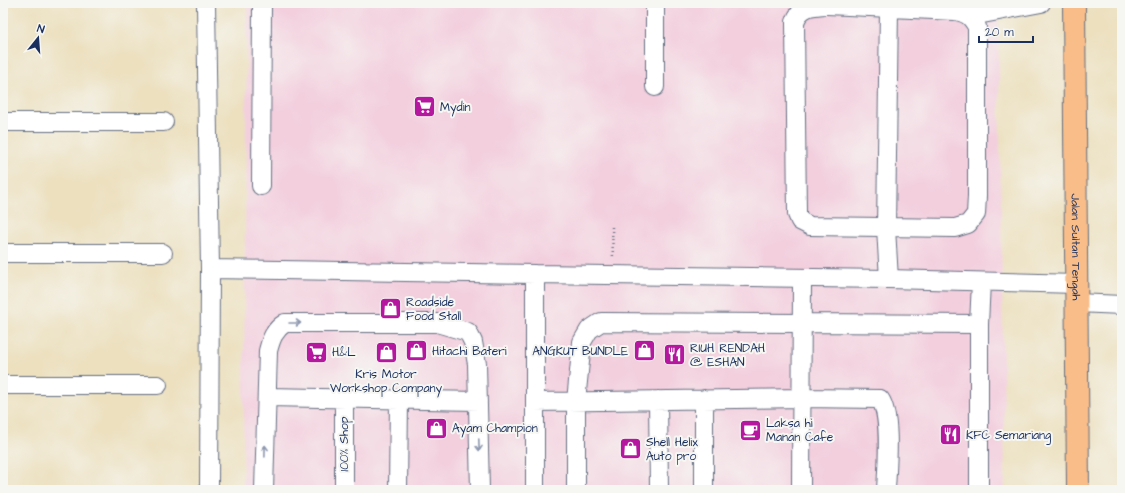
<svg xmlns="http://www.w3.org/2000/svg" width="1125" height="493" viewBox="0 0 1125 493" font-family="'Architects Daughter',sans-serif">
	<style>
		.built { fill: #f3cfde }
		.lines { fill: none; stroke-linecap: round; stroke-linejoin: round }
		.minor-casing { stroke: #646d80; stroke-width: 20 }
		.major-casing { stroke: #646d80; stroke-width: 24 }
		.path { stroke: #646d80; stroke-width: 2.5; stroke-dasharray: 1 3; stroke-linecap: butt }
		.minor { stroke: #fff; stroke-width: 18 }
		.major { stroke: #f8bd88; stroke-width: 22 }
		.oneway { stroke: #8d97ae }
		.labels { text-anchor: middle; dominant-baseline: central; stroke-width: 4; stroke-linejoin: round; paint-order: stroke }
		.poi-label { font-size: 12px; fill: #1b2f5e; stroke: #f6f6f2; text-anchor: start }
		.street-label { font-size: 12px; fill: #1b2f5e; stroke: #f6f6f2 }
	</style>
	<rect width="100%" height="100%" fill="#f6f6f2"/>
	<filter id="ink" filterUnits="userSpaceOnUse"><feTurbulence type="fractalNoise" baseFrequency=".025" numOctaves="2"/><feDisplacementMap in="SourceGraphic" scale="8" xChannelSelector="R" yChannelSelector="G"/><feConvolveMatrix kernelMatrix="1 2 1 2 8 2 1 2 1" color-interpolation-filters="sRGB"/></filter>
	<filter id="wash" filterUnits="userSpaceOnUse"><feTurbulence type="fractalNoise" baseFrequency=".012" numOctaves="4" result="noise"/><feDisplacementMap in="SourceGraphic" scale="16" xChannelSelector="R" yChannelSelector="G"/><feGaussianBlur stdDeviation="0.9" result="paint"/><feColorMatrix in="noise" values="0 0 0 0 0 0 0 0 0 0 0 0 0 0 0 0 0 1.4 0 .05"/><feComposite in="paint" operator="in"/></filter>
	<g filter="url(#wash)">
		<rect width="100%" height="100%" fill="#ece0bf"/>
		<path class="built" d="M247,3H998L1005,490H243Z"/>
	</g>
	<g filter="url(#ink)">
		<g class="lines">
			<defs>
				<path id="minor" d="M206,3L210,269L209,490
					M827,5L955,11C967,13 971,16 977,27V196L976,214L968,224L955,228L810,226L800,221L797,214L795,22C800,6 812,6 827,5Z
					M889,8L886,228L889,279
					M972,16L1041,3
					M655,87V3
					M3,122H164
					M261,186L262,3
					M3,253H163
					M210,269L535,274V490
					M535,274L889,279L1077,284
					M1077,303L1122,305
					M3,385H158
					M267,397L478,401
					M704,399V490
					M658,400L659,490
					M535,402L802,398L880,399C892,416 887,468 886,490
					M264,490L268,351C271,339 274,330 285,323H437L468,332L473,342L477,364L480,490
					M344,490V399
					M398,490L399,400
					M576,490V401L582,342L589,330L601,322L979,324
					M801,490L802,279
					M979,490V324L981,282"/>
				<g id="major">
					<path id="s1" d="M1074,3L1078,490"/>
				</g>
			</defs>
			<use href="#minor" class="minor-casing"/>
			<use href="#major" class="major-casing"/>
			<path class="path" d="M612,227L613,258"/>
			<use href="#minor" class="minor"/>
			<use href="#major" class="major"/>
		</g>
		<defs><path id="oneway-shaft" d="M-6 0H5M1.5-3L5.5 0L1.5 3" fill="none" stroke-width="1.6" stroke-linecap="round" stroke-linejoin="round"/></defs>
		<g class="oneway">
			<use href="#oneway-shaft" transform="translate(295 323)"/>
			<use href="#oneway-shaft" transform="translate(479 445) rotate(88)"/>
			<use href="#oneway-shaft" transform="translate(265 451) rotate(-89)"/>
		</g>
	</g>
	<defs>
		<symbol id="supermarket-square" viewBox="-11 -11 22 22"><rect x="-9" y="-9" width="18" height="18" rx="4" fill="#b5179e" stroke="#f6f6f2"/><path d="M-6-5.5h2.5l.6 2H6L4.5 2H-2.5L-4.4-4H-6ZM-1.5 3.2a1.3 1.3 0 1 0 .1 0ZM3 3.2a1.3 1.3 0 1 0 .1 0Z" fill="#fff"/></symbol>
		<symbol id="shop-square" viewBox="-11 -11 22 22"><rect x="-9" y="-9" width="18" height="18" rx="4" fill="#b5179e" stroke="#f6f6f2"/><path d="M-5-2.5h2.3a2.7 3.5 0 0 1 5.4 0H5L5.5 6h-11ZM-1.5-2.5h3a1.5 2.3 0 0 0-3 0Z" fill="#fff"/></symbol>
		<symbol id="restaurant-square" viewBox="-11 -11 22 22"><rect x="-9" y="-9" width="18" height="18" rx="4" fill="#b5179e" stroke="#f6f6f2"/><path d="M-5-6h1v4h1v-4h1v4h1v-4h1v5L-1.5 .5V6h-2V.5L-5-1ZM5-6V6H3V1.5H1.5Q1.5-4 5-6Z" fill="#fff"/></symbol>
		<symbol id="cafe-square" viewBox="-11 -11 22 22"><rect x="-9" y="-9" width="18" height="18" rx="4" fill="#b5179e" stroke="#f6f6f2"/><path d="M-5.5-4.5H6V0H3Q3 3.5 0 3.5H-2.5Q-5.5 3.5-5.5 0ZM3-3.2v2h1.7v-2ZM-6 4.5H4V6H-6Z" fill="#fff"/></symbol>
	</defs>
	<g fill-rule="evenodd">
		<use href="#supermarket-square" x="412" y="94" width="25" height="25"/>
		<use href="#shop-square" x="378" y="296" width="25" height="25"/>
		<use href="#shop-square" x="404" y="338" width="25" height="25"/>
		<use href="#shop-square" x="632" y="338" width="25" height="25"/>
		<use href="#supermarket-square" x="304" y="340" width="25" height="25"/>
		<use href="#shop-square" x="374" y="340" width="25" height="25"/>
		<use href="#restaurant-square" x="662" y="342" width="25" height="25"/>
		<use href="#shop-square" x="424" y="416" width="25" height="25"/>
		<use href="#cafe-square" x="738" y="418" width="25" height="25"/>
		<use href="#restaurant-square" x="938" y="422" width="25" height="25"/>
		<use href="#shop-square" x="618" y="436" width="25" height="25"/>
	</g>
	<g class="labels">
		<g class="poi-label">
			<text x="440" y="107">Mydin</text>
			<text x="406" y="302">Roadside<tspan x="406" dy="14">Food Stall</tspan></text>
			<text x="690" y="348">RIUH RENDAH<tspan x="690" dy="14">@ ESHAN</tspan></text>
			<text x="432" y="351">Hitachi Bateri</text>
			<text x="628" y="351" text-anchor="end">ANGKUT BUNDLE</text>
			<text x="332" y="352">H&amp;L</text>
			<text x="386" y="374" text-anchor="middle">Kris Motor<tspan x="386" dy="14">Workshop Company</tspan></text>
			<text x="766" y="423">Laksa hi<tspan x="766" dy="14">Manan Cafe</tspan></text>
			<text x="452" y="428">Ayam Champion</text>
			<text x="966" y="435">KFC Semariang</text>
			<text x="646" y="442">Shell Helix<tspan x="646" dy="14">Auto pro</tspan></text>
		</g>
		<g class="street-label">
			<text stroke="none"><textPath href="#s1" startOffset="244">Jalan Sultan Tengah</textPath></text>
			<text transform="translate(344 444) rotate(-90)">100% Shop</text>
		</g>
	</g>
	<rect width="1125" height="493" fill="none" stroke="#f6f6f2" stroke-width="16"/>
	<g transform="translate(38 38) rotate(17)" stroke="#f6f6f2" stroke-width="3" paint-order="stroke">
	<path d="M0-3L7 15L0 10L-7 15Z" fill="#1b2f5e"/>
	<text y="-6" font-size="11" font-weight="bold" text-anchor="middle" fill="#1b2f5e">N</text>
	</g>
	<path d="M979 36v6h54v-6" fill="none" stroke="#1b2f5e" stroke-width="2"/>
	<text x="985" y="36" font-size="12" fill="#1b2f5e" stroke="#f6f6f2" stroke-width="3" paint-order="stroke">20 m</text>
</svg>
